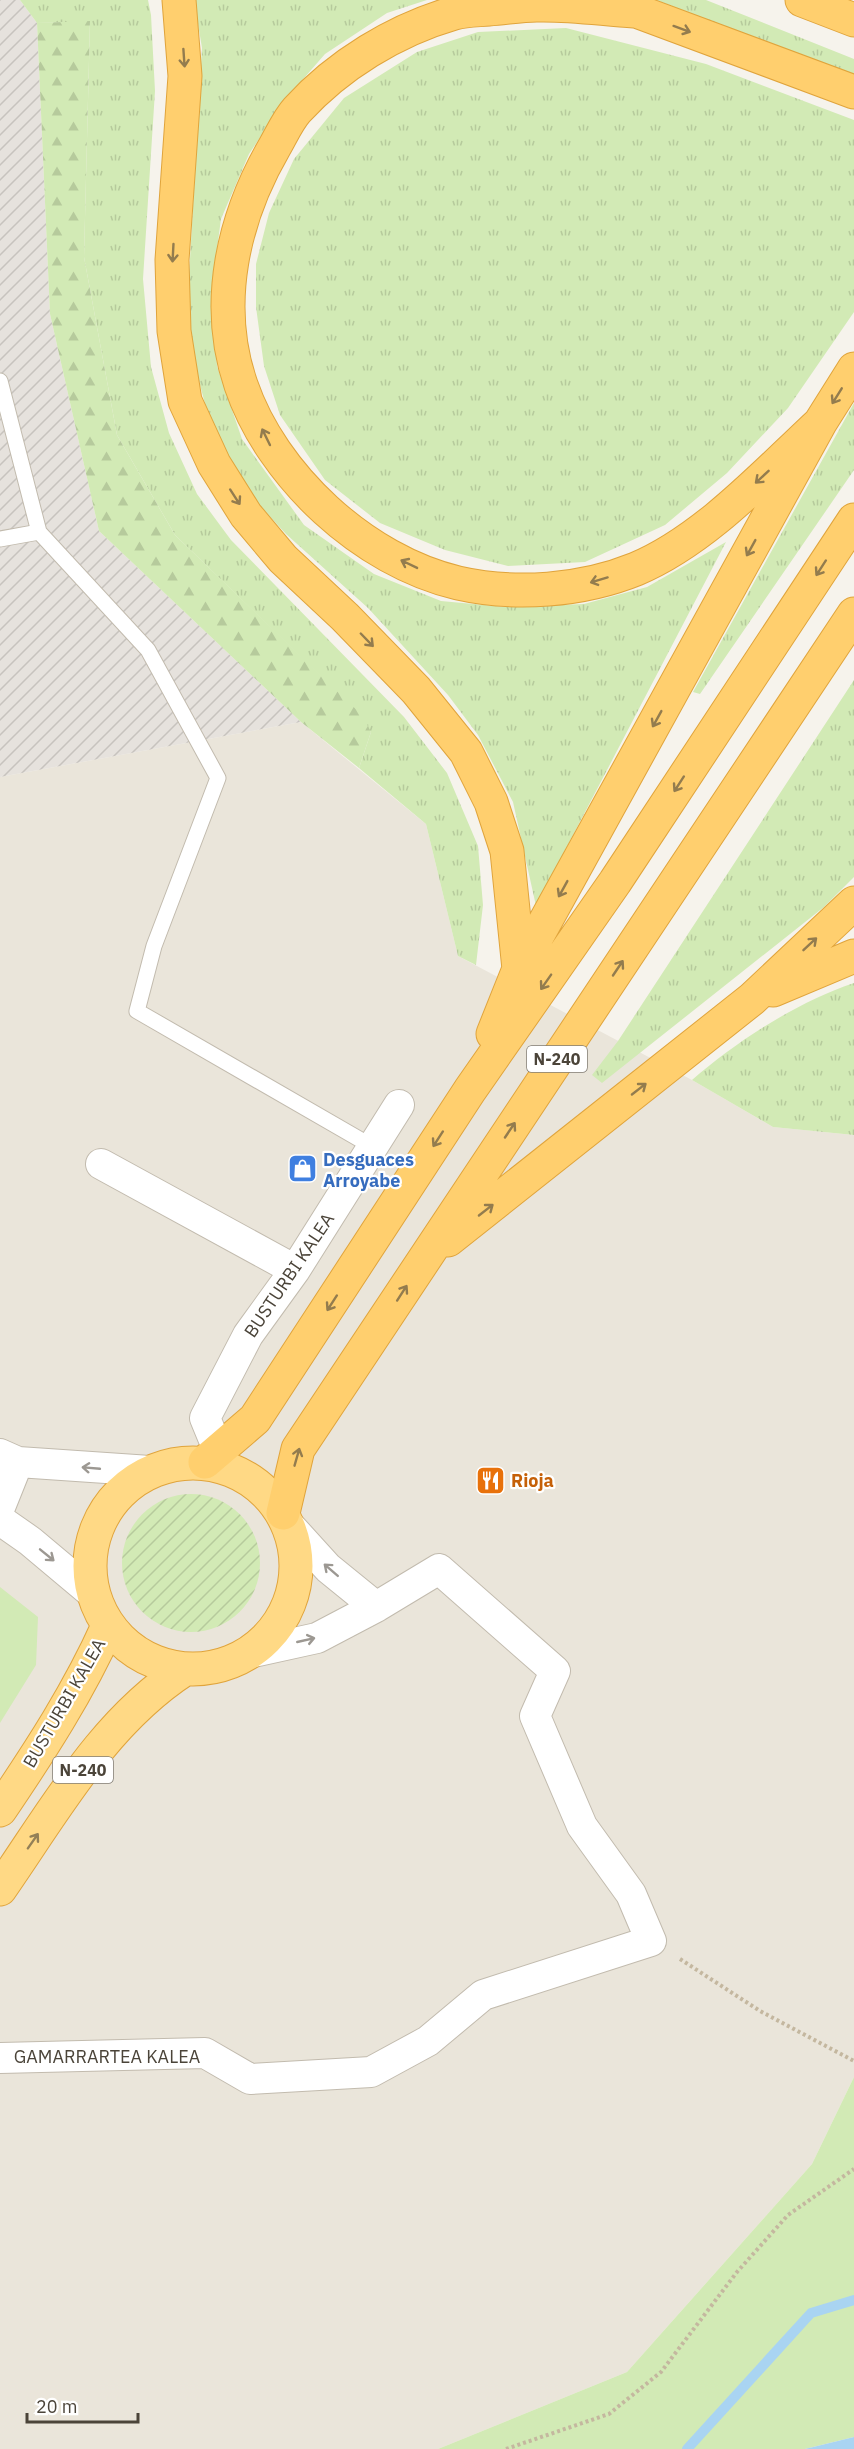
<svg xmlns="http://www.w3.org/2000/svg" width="854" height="2449" viewBox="0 0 854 2449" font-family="'IBM Plex Sans',sans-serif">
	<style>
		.residential { fill: #eae5da }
		.industrial { fill: url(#industrial-furrows) }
		.grass { fill: url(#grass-tufts) }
		.forest { fill: url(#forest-firs) }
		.park { fill: #d2eab5 }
		.garden { fill: url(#garden-furrows) }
		.water { fill: #a9d4f2 }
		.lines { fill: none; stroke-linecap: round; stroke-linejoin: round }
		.stream { stroke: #a9d4f2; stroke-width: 10 }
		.service-casing { stroke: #c2bbae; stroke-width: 17 }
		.minor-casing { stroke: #c2bbae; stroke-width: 32 }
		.trunk-casing { stroke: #e0a43c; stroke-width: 35 }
		.motorway-casing { stroke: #e0a43c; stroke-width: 35 }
		.path { stroke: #c4b79f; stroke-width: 4; stroke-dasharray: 3 3; stroke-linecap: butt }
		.service { stroke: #fff; stroke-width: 15 }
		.minor { stroke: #fff; stroke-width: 30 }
		.trunk { stroke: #ffd985; stroke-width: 33 }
		.motorway { stroke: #ffcf6e; stroke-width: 33 }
		.oneway { stroke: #937c4e }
		.oneway2 { stroke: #9c9892 }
		.oneway3 { stroke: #938057 }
		.labels { text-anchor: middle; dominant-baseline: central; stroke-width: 4.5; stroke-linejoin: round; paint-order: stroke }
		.shield { fill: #fff; stroke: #817c74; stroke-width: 1.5 }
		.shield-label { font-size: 16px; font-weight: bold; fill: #4b4439 }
		.shop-label { font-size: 18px; font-weight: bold; fill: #366cbe; stroke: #fff; text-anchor: start }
		.street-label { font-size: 18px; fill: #4b4439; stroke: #fff }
		.food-label { font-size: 18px; font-weight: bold; fill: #c56008; stroke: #fff; text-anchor: start }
	</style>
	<defs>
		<pattern id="industrial-furrows" width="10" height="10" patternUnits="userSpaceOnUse" patternTransform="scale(1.5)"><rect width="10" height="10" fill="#e6e2dd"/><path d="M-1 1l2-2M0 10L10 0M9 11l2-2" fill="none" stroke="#c7c3be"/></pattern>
		<pattern id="grass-tufts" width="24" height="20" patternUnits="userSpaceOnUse" patternTransform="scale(1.5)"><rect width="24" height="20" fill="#d2eab5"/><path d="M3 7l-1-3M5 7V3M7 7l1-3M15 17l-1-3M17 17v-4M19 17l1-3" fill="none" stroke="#b6ca9c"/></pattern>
		<pattern id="forest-firs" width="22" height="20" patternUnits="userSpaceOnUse" patternTransform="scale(1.5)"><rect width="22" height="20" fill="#d2eab5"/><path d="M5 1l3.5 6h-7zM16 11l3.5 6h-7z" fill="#b6ca9c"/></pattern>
		<pattern id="garden-furrows" width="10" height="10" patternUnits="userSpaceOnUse" patternTransform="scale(1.5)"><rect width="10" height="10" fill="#d2eab5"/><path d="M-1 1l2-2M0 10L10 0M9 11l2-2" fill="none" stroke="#b6ca9c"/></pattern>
	</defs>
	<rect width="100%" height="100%" fill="#f6f3ec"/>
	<path class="residential" d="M301,722L426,824L458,956L692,1080L773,1127L854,1135V2077L812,2164L627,2372L438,2449H0V777Z"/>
	<path class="industrial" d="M0,0H20L37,23L50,314L99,531L301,722L0,777Z"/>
	<path class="grass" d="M20,0H148L151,15L155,91L143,279L151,367L169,433L197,494L231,540L404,717L447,773L478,846L483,905L476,965L458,956L426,824L359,768L371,732L335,690L175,535L117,435L84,257L90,22L37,23Z
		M194,0H427L387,13L325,54L285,100L249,154L221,219L213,279L217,366L242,439L304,525L374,574L441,601L506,607L584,604L647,587L726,542L536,906L513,802L478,735L448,695L368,608L286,534L240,484L211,427L192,354L188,294L202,48Z
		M656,0H706L854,59V76Z
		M566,28L706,64L854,120V312L788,408L727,473L665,525L585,562L508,566L445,550L380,523L325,480L280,415L264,366L256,307V264L269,213L294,159L344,98L417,52L478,32Z
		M854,403V470L700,694L693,692Z
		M854,680V877L824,907L602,1083L592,1075L618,1041Z
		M854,983V1135L773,1127L692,1080C737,1041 797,1002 854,983Z"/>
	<path class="forest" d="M90,21L84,257L117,435L175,535L362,715L371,732L359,768L301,722L99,531L50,314L37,23Z"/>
	<path class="park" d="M0,1587L38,1617L36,1665L0,1723Z
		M854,2077V2437L805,2449H438L627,2372L812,2164Z"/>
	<path class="garden" d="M122 1563a69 69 0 1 1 138 0a69 69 0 1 1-138 0Z"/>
	<path class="water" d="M854,2437V2449H805Z"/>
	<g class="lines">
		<path class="stream" d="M687,2449L811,2313L854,2300"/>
		<defs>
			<path id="service" d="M0,381L39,532L148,650L218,778L154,946L137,1011L373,1147
				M0,539L39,532"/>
			<path id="minor" d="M101,1164L295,1270
				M219,1452L205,1418L248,1335L295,1270L399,1105
				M0,1454L18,1462L150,1471
				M0,1507L18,1462
				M0,1520L30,1541L92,1593
				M288,1524L328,1568L376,1607
				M0,2058L205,2053L250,2079L371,2072L428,2041L483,1995L651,1941L631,1894L582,1826L535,1716L555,1671L439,1569L376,1607L317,1638L249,1653"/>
			<path id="trunk" d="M90 1566a103 103 0 1 1 206 0a103 103 0 1 1-206 0Z
				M0,1810C40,1751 79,1691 108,1626
				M0,1889C55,1810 103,1722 185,1669"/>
			<path id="motorway" d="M179,0L185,76L172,260L174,331L185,401L214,464L246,515L283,559L345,617L416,690L466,752L491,802L507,851L519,969
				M802,0L854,20
				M615,3L854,92
				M634,11C602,9 569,4 537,5C521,5 505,8 489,9C478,10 465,10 454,13C395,30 338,65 297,110C288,120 282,134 275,146C233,218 213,304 241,385C272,476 364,561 458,583C515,596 582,591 636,569C705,540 766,473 820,423
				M773,990L854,956
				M493,1034L519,969L820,423L854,369
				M448,1240L752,999L854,903
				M205,1462L255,1419L470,1090L615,882L854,520
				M283,1513L298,1449L854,614"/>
		</defs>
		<use href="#service" class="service-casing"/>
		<use href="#minor" class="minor-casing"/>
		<use href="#trunk" class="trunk-casing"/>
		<use href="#motorway" class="motorway-casing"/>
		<path class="path" d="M680,1959L760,2011L854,2061
			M506,2449L609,2414L661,2372L737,2272L788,2215L854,2169"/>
		<use href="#service" class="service"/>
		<use href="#minor" class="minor"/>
		<use href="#trunk" class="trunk"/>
		<use href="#motorway" class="motorway"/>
	</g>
	<defs><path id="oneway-shaft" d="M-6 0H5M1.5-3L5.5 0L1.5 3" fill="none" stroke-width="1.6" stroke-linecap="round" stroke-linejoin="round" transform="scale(1.5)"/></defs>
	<g class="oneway">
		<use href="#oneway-shaft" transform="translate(682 29) rotate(20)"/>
		<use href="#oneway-shaft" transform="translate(184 58) rotate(86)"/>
		<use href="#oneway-shaft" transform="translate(173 253) rotate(93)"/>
		<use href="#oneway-shaft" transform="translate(837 396) rotate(122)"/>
		<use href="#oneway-shaft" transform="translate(266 437) rotate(-116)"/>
		<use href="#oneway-shaft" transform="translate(762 477) rotate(137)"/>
		<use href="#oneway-shaft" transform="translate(235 497) rotate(57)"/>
		<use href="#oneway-shaft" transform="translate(751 548) rotate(119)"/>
		<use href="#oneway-shaft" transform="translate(409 564) rotate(-154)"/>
		<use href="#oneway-shaft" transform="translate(821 568) rotate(123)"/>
		<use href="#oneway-shaft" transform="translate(599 580) rotate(163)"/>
		<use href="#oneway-shaft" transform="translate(367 640) rotate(46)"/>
		<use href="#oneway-shaft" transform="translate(657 719) rotate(119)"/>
		<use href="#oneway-shaft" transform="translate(679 784) rotate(123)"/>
		<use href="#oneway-shaft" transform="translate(563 889) rotate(119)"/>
		<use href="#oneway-shaft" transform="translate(810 944) rotate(-43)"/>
		<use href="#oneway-shaft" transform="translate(618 968) rotate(-56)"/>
		<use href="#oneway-shaft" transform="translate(546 982) rotate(125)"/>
		<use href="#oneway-shaft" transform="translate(639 1089) rotate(-38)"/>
		<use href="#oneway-shaft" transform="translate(510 1130) rotate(-56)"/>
		<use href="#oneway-shaft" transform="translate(438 1139) rotate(123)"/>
		<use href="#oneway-shaft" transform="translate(486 1210) rotate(-38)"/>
		<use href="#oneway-shaft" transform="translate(402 1293) rotate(-57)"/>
		<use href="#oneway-shaft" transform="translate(332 1303) rotate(123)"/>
		<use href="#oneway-shaft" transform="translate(297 1457) rotate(-74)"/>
	</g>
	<g class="oneway2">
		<use href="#oneway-shaft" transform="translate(91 1468) rotate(-175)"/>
		<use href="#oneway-shaft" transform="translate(47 1555) rotate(39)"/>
		<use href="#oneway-shaft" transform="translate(331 1570) rotate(-139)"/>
		<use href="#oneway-shaft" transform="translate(306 1640) rotate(-13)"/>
	</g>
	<use class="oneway3" href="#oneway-shaft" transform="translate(33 1841) rotate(-55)"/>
	<defs>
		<symbol id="shop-square" viewBox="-11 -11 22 22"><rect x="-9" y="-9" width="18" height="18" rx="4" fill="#3f7fe0" stroke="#fff"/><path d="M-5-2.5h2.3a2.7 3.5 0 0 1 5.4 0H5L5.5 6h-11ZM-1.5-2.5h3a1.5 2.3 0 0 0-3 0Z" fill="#fff"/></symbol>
		<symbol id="restaurant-square" viewBox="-11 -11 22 22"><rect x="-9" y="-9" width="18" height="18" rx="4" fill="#e8710a" stroke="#fff"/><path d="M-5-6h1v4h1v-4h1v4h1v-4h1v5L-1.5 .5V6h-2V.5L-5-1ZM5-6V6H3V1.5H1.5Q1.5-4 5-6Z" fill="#fff"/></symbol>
	</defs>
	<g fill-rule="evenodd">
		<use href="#shop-square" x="286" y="1152" width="33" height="33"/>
		<use href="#restaurant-square" x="474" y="1464" width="33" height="33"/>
	</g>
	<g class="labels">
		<g class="shield">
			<rect x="527" y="1046" width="60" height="26" rx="4.5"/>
			<rect x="53" y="1757" width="60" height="26" rx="4.5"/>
		</g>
		<g class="shield-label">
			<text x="557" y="1059">N-240</text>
			<text x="83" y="1770">N-240</text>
		</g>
		<g class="shop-label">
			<text x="323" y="1159">Desguaces<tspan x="323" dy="21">Arroyabe</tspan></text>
		</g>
		<g class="street-label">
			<text transform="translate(289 1275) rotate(-56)">BUSTURBI KALEA</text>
			<text transform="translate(64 1703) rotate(-60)">BUSTURBI KALEA</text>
			<text x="107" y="2056">GAMARRARTEA KALEA</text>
		</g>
		<g class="food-label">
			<text x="511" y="1480">Rioja</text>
		</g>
	</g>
	<path d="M27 2413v9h111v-9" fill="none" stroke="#4b4439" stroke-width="3"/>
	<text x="36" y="2413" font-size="18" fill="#4b4439" stroke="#ffffff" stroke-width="4.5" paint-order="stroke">20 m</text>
</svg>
